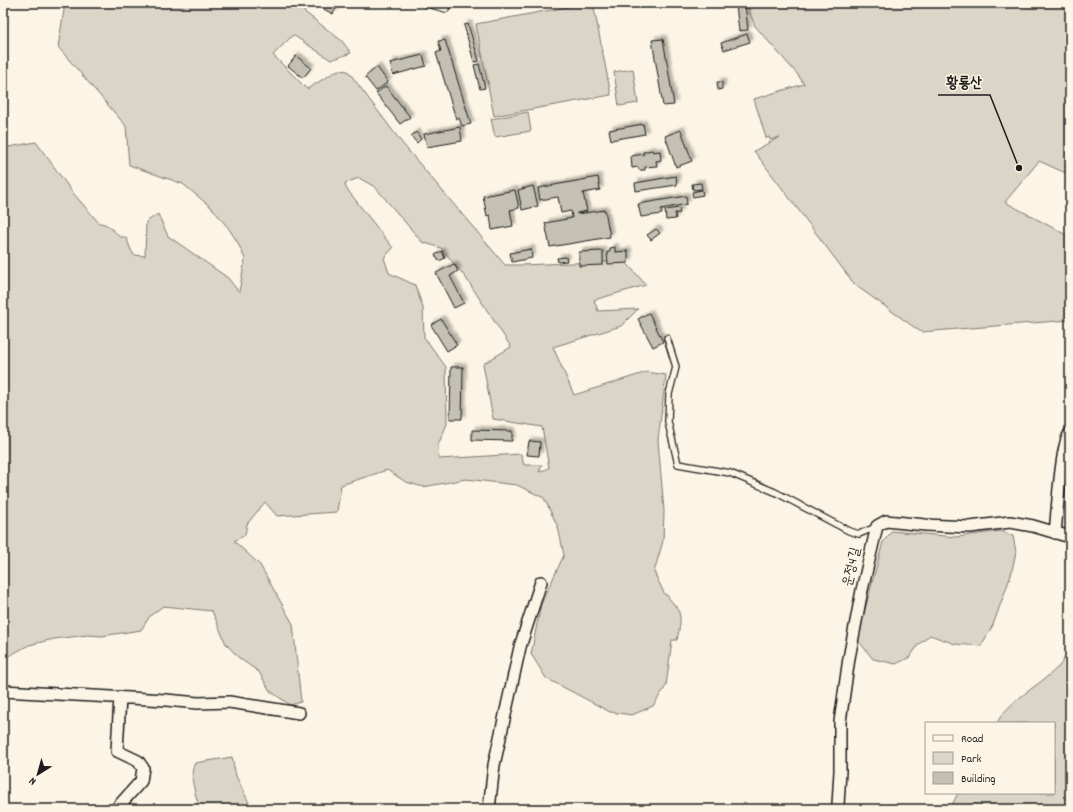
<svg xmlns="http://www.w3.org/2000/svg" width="1073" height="812" viewBox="0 0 1073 812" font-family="Dekko,'Poor Story',sans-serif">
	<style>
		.green { fill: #dbd5c8; stroke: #7c7872; fill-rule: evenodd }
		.building { fill: #c4c0b3; stroke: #1c1c1c; filter: url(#shadow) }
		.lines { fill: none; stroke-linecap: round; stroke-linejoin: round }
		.service-casing { stroke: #1c1c1c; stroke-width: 8 }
		.minor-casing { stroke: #1c1c1c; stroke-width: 14 }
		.service { stroke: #fcf5e5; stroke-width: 5.5 }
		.minor { stroke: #fcf5e5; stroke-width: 11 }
		.labels { text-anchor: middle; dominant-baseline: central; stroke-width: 3; stroke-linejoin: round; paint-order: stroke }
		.street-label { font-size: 14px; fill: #1c1c1c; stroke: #fcf5e5 }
		.leader { fill: none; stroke: #1c1c1c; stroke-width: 1.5 }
		.callout-dot { fill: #1c1c1c; stroke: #fcf5e5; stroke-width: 1.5 }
		.callout-label { font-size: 15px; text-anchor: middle; font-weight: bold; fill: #1c1c1c; stroke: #fcf5e5; stroke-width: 3; stroke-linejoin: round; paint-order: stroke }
	</style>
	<defs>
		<filter id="shadow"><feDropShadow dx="3.5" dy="-3.5" stdDeviation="1" flood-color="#0004"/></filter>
	</defs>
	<rect width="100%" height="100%" fill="#fcf5e5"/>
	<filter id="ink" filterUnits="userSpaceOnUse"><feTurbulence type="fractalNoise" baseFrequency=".025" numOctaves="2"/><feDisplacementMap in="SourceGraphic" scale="8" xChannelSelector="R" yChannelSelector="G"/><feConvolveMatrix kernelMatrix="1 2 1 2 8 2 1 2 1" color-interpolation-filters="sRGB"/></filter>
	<g filter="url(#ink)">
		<path class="green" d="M62,3H293L342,41L351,53L331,60L293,35L273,55L307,89L338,70L348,71L402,143L505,265H519L625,261L646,285L594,300L598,311L638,309L621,326L553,347L574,395L647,372L666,375L658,440L664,511L663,541L654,572L665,595H667C670,600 674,604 677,608C683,618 679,629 677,640H672L666,686L653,706L632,715L610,712L546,678L531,654L541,604L564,555L558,527L544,498L517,485L466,479L423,487L406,482L387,470L341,485L337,512L277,516L265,502L247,524L245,535L234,541L260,565L293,624L301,702L290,705L270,691L259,672L239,658L226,644L212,611L163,606L150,616L141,630L102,636L88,635L54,639L29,645L3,659V148L36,142L73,193L99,223C108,223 114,231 120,237H126L131,250L134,255L145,256L146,222L158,214L168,236L228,278L239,292L245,259L238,243L229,229L212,208L183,184L129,165L126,126L58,47L64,10ZM359,178L375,187L422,242L441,248L466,278L511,347L483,364L493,419L542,427L549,468L539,472L542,465H524L521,454L439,459L438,445L447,424L446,367L424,337L423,308L415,285L389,273L384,258L393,248L346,188L345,183Z
			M588,3H593L611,95L494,116L476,24Z
			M746,3H1070V175L1039,161L1005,202L1070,237V320L921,332L855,285L754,151L780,137L770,140L769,137L766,138L754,99L804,84L798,75L755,26Z
			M633,69L638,103L619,106L614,72Z
			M528,112L531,131L495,137L491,119Z
			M892,531L956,537L1001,531L1013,536L1016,552L1011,575L993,625L981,646L955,644L930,635L918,645L910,657L896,664L873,659L857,639L883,542Z
			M1070,647V799L1059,807L1037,809H950L958,793H1054V723H997C1007,702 1040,685 1057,668C1063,663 1066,654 1070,647Z
			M232,757L236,776L252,809H200C196,797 188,774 195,763Z"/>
		<path class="building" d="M312,3H339L333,14Z
			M703,3H728L703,4Z
			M745,4L748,30L739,31L736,5Z
			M468,24L479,61L474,62L464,25Z
			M747,34L750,42L724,50L721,43Z
			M663,39L674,105L663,106L652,40Z
			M445,40L471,124L462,126L459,118L456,119L436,53L441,51L438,41Z
			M423,55L426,66L393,75L390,63Z
			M296,56L311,68L303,78L288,66Z
			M479,64L485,88L480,89L474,65Z
			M377,67L388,82L376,91L365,77Z
			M717,82H722V89L718,90Z
			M386,86L410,117L400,124L376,93Z
			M643,124L645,134L611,140L609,130Z
			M460,127L462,141L427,147L424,134Z
			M681,130L692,161L676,167L665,136Z
			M416,132L421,139L417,143L411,136Z
			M652,150L653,152L660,151L661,160L656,161L657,166L645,167V170H639L638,167L632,168L631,156L644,154L643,152Z
			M676,176L677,185L636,191L635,183Z
			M598,177L600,190L583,193L587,211L577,213V214L605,210L610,237L550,247L545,223L572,218L571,211L561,213L558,197L540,200L538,188Z
			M701,183L702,189L693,190L692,184Z
			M533,186L538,206L522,210L518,190Z
			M515,190L519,208L510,210L513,226L492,230L490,215L487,216L483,196Z
			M702,190L703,195L693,197L692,192Z
			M686,196L687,204L661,209L662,214L641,217L638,204Z
			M679,208L680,213H675L676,219L666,220L665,210Z
			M656,229L660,233L651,240L647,235Z
			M615,247V252L628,251V263L608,264L607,252H610V248Z
			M531,249L532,258L512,262L510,253Z
			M442,251L445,258L439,261L435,255Z
			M603,251V265L579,266V252Z
			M566,257L567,261L558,262L557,258Z
			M454,264L458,271L450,276L464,303L454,308L436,273Z
			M649,313L663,342L653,347L638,319Z
			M441,319L457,345L447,351L431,325Z
			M451,367H463L462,419H450Z
			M472,430L512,431V441L472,440Z
			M529,441L540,442L539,456L527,455Z"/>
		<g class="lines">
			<defs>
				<path id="service" d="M424,3L446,9
					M667,338L676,367L669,394L668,422L678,464L730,473L775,492L849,531L859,534L876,527"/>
				<path id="minor" d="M1055,533C1057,515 1061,443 1070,433
					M3,691L166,700L198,703L229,702L299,713
					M116,809L141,781L143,768L138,761L117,751L120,697
					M489,809L494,765L520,647L541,582
					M836,809L838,805L840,771V722L849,658L862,590L877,526L886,521L925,525L970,527L1010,522L1033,526L1070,537"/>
			</defs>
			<use href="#service" class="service-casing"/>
			<use href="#minor" class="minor-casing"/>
			<use href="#service" class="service"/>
			<use href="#minor" class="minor"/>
		</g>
	</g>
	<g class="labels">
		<g class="street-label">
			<text transform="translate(852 567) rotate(-77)">운정4길</text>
		</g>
	</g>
	<path class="leader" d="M1019 168L990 95H938"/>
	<circle class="callout-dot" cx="1019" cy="168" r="4"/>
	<g class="callout-label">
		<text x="964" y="87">황룡산</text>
	</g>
	<rect width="1073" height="812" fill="none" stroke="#fcf5e5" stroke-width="16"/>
	<rect x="8" y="8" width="1057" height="796" fill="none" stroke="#1c1c1c" stroke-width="1.5" filter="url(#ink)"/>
	<rect x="925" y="722" width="130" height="72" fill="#fcf5e5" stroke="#a29e95"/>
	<rect x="933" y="735" width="20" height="6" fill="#fcf5e5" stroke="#a29e95"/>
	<text x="961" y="742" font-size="12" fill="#1c1c1c">Road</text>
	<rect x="933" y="752" width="20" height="12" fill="#dbd5c8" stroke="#a29e95"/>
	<text x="961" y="762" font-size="12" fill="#1c1c1c">Park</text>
	<rect x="933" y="772" width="20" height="12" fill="#c4c0b3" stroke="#a29e95"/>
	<text x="961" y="782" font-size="12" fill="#1c1c1c">Building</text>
	<g transform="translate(38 774) rotate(217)" stroke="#fcf5e5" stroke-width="3" paint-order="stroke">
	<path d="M0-3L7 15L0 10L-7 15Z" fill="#1c1c1c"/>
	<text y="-6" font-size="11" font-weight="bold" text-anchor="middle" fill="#1c1c1c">N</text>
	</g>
</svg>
